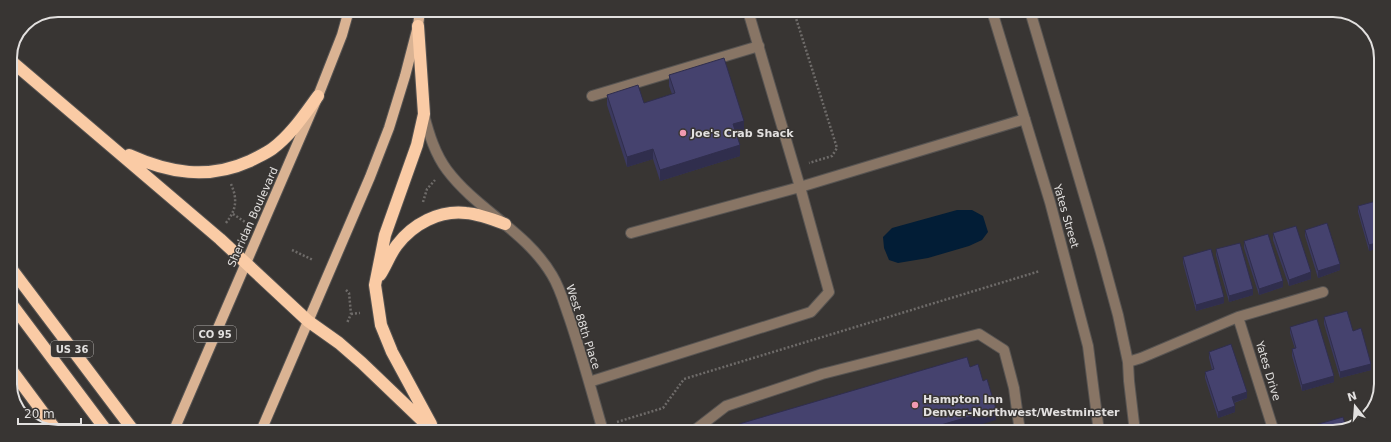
<svg xmlns="http://www.w3.org/2000/svg" width="1391" height="442" viewBox="0 0 1391 442" font-family="'DejaVu Sans',sans-serif">
	<style>
		.water { fill: #021d36 }
		.lines { fill: none; stroke-linecap: round; stroke-linejoin: round }
		.minor-casing { stroke: #575452; stroke-width: 12 }
		.major-casing { stroke: #575452; stroke-width: 12 }
		.highway-casing { stroke: #575452; stroke-width: 14 }
		.path { stroke: #6e6b69; stroke-width: 2.5; stroke-dasharray: 2 2; stroke-linecap: butt }
		.minor { stroke: #887565; stroke-width: 10 }
		.major { stroke: #dab393; stroke-width: 10 }
		.highway { stroke: #facba5; stroke-width: 12 }
		.wall { fill: #3b395f }
		.shaded-wall { fill: #302e4d }
		.building { fill: #45426e; stroke: #302e4d }
		.poi-dot { fill: #f19ab0; stroke: #383533; stroke-width: 1.5 }
		.labels { text-anchor: middle; dominant-baseline: central; stroke-width: 3; stroke-linejoin: round; paint-order: stroke }
		.shield { fill: #383533; stroke: #afadab; stroke-width: 1 }
		.shield-label { font-size: 10px; font-weight: bold; fill: #e2e0df }
		.poi-label { font-size: 11px; font-weight: bold; fill: #e2e0df; stroke: #383533; text-anchor: start }
		.street-label { font-size: 11px; fill: #e2e0df; stroke: #383533 }
		.rim { fill: none; stroke: #e2e0df; stroke-width: 2 }
	</style>
	<rect width="100%" height="100%" fill="#383533"/>
	<path class="water" d="M957,210H972L983,216L988,232L982,240L969,246L928,258L898,263L889,260L884,248L883,237L892,228Z"/>
	<g class="lines">
		<defs>
			<path id="minor" d="M992,11L1050,202L1088,346L1099,432
				M1030,11L1100,249L1118,315L1128,362L1129,381L1135,432
				M592,96L759,46
				M424,115C429,134 435,154 447,170C477,210 526,231 552,275C560,288 564,303 569,317C582,355 592,393 603,431
				M631,233L800,187L1025,119
				M1238,317L1274,432
				M1128,362L1141,358L1238,317L1323,292
				M589,382L811,312L829,292L800,187L748,11
				M695,431V430L726,406L822,374L979,334L1004,350L1014,388L1020,432"/>
			<path id="major" d="M174,430L318,96L342,35L349,10
				M261,431L370,177L389,128L405,76L418,26L420,10"/>
			<path id="highway" d="M418,26L424,114L417,145L385,235L375,285L381,325L392,352L431,424
				M10,60L220,239L308,321L339,343L362,363L433,431
				M129,155C169,173 208,180 250,161C257,157 265,154 272,149C291,135 304,115 318,96
				M10,267L133,430
				M380,275C386,266 390,254 397,245C413,224 439,210 466,213C479,214 492,219 505,224
				M10,302L106,430
				M10,368L56,430"/>
		</defs>
		<use href="#minor" class="minor-casing"/>
		<use href="#major" class="major-casing"/>
		<use href="#highway" class="highway-casing"/>
		<path class="path" d="M806,11L795,15L837,148L832,156L809,163
			M423,202L427,189L435,180
			M233,214L245,222
			M226,223C236,210 238,200 231,184
			M292,250L313,260
			M346,290L349,293L351,314L347,323
			M351,314L360,313
			M617,422L663,408L684,379L1040,271"/>
		<use href="#minor" class="minor"/>
		<use href="#major" class="major"/>
		<use href="#highway" class="highway"/>
	</g>
	<path class="wall" d="M669,75L744,131L736,134L740,156L660,181L653,159L627,167L607,105V95L644,103L672,94L669,86Z
		M1380,200V248L1369,251L1358,212V206Z
		M1305,230L1340,270L1318,278L1305,236Z
		M1273,233L1311,279L1289,286L1273,240Z
		M1244,241L1283,287L1259,295L1244,248Z
		M1216,249L1253,295L1229,302L1216,255Z
		M1183,257L1224,303L1196,311L1183,263Z
		M1324,317L1353,331L1371,370L1340,378L1324,324Z
		M1290,327L1334,382L1302,391L1292,356V349H1295L1290,333Z
		M1209,352L1247,398L1234,403L1235,412L1218,418L1205,378V372L1212,370L1209,358Z
		M1315,425L1333,432H1315Z"/>
	<path class="shaded-wall" d="M744,121V131L733,135V124Z
		M740,145V156L660,181V170Z
		M653,149V159L627,167V157Z
		M1380,242V248L1369,251V245Z
		M1340,264V270L1318,278V271Z
		M1311,272V279L1289,286V280Z
		M1283,281V287L1259,295V289Z
		M1253,289V295L1229,302V296Z
		M1224,297V303L1196,311V305Z
		M1371,364V370L1340,378V372Z
		M1334,376V382L1302,391V385Z
		M1247,392V398L1232,403V397Z
		M1235,406V412L1218,418V412Z
		M996,409V420L955,432L920,431Z"/>
	<path class="building" d="M724,58L744,121L733,124L740,145L660,170L653,149L627,157L607,95L638,85L644,103L675,93L669,75Z
		M1380,200V242L1369,245L1358,206Z
		M1327,223L1340,264L1318,271L1305,230Z
		M1296,226L1311,272L1289,280L1273,233Z
		M1268,234L1283,281L1259,289L1244,241Z
		M1240,243L1253,289L1229,296L1216,249Z
		M1211,249L1224,297L1196,305L1183,257Z
		M1347,311L1353,331L1361,328L1371,364L1340,372L1324,317Z
		M1317,319L1334,376L1302,385L1292,349L1296,348L1290,327Z
		M1231,344L1247,392L1232,397L1235,406L1218,412L1205,372L1214,369L1209,352Z
		M967,357L970,367L978,364L983,381L987,379L996,409L920,431H740L739,424Z
		M1368,414L1362,422L1357,424L1355,418Z
		M1343,417L1346,428L1333,432H1317L1315,425Z"/>
	<g class="poi-dot">
		<circle cx="683" cy="133" r="4"/>
		<circle cx="915" cy="405" r="4"/>
	</g>
	<g class="labels">
		<g class="shield">
			<rect x="194" y="326" width="42" height="16" rx="3"/>
			<rect x="51" y="341" width="42" height="16" rx="3"/>
		</g>
		<g class="shield-label">
			<text x="215" y="334">CO 95</text>
			<text x="72" y="349">US 36</text>
		</g>
		<g class="poi-label">
			<text x="691" y="133">Joe's Crab Shack</text>
			<text x="923" y="399">Hampton Inn<tspan x="923" dy="13">Denver-Northwest/Westminster</tspan></text>
		</g>
		<g class="street-label">
			<text transform="translate(1066 216) rotate(74)">Yates Street</text>
			<text transform="translate(253 217) rotate(-66)">Sheridan Boulevard</text>
			<text transform="translate(583 327) rotate(72)">West 88th Place</text>
			<text transform="translate(1268 371) rotate(73)">Yates Drive</text>
		</g>
	</g>
	<path d="M0 0H1391V442H0ZM58 17H1333A41 41 0 0 1 1374 58V384A41 41 0 0 1 1333 425H58A41 41 0 0 1 17 384V58A41 41 0 0 1 58 17Z" fill="#383533" fill-rule="evenodd"/>
	<path class="rim" d="M58 17H1333A41 41 0 0 1 1374 58V384A41 41 0 0 1 1333 425H58A41 41 0 0 1 17 384V58A41 41 0 0 1 58 17Z"/>
	<g transform="translate(1355 406) rotate(343)" stroke="#383533" stroke-width="3" paint-order="stroke">
	<path d="M0-3L7 15L0 10L-7 15Z" fill="#e2e0df"/>
	<text y="-6" font-size="11" font-weight="bold" text-anchor="middle" fill="#e2e0df">N</text>
	</g>
	<path d="M18 418v6h63v-6" fill="none" stroke="#e2e0df" stroke-width="2"/>
	<text x="24" y="418" font-size="12" fill="#e2e0df" stroke="#383533" stroke-width="3" paint-order="stroke">20 m</text>
</svg>
